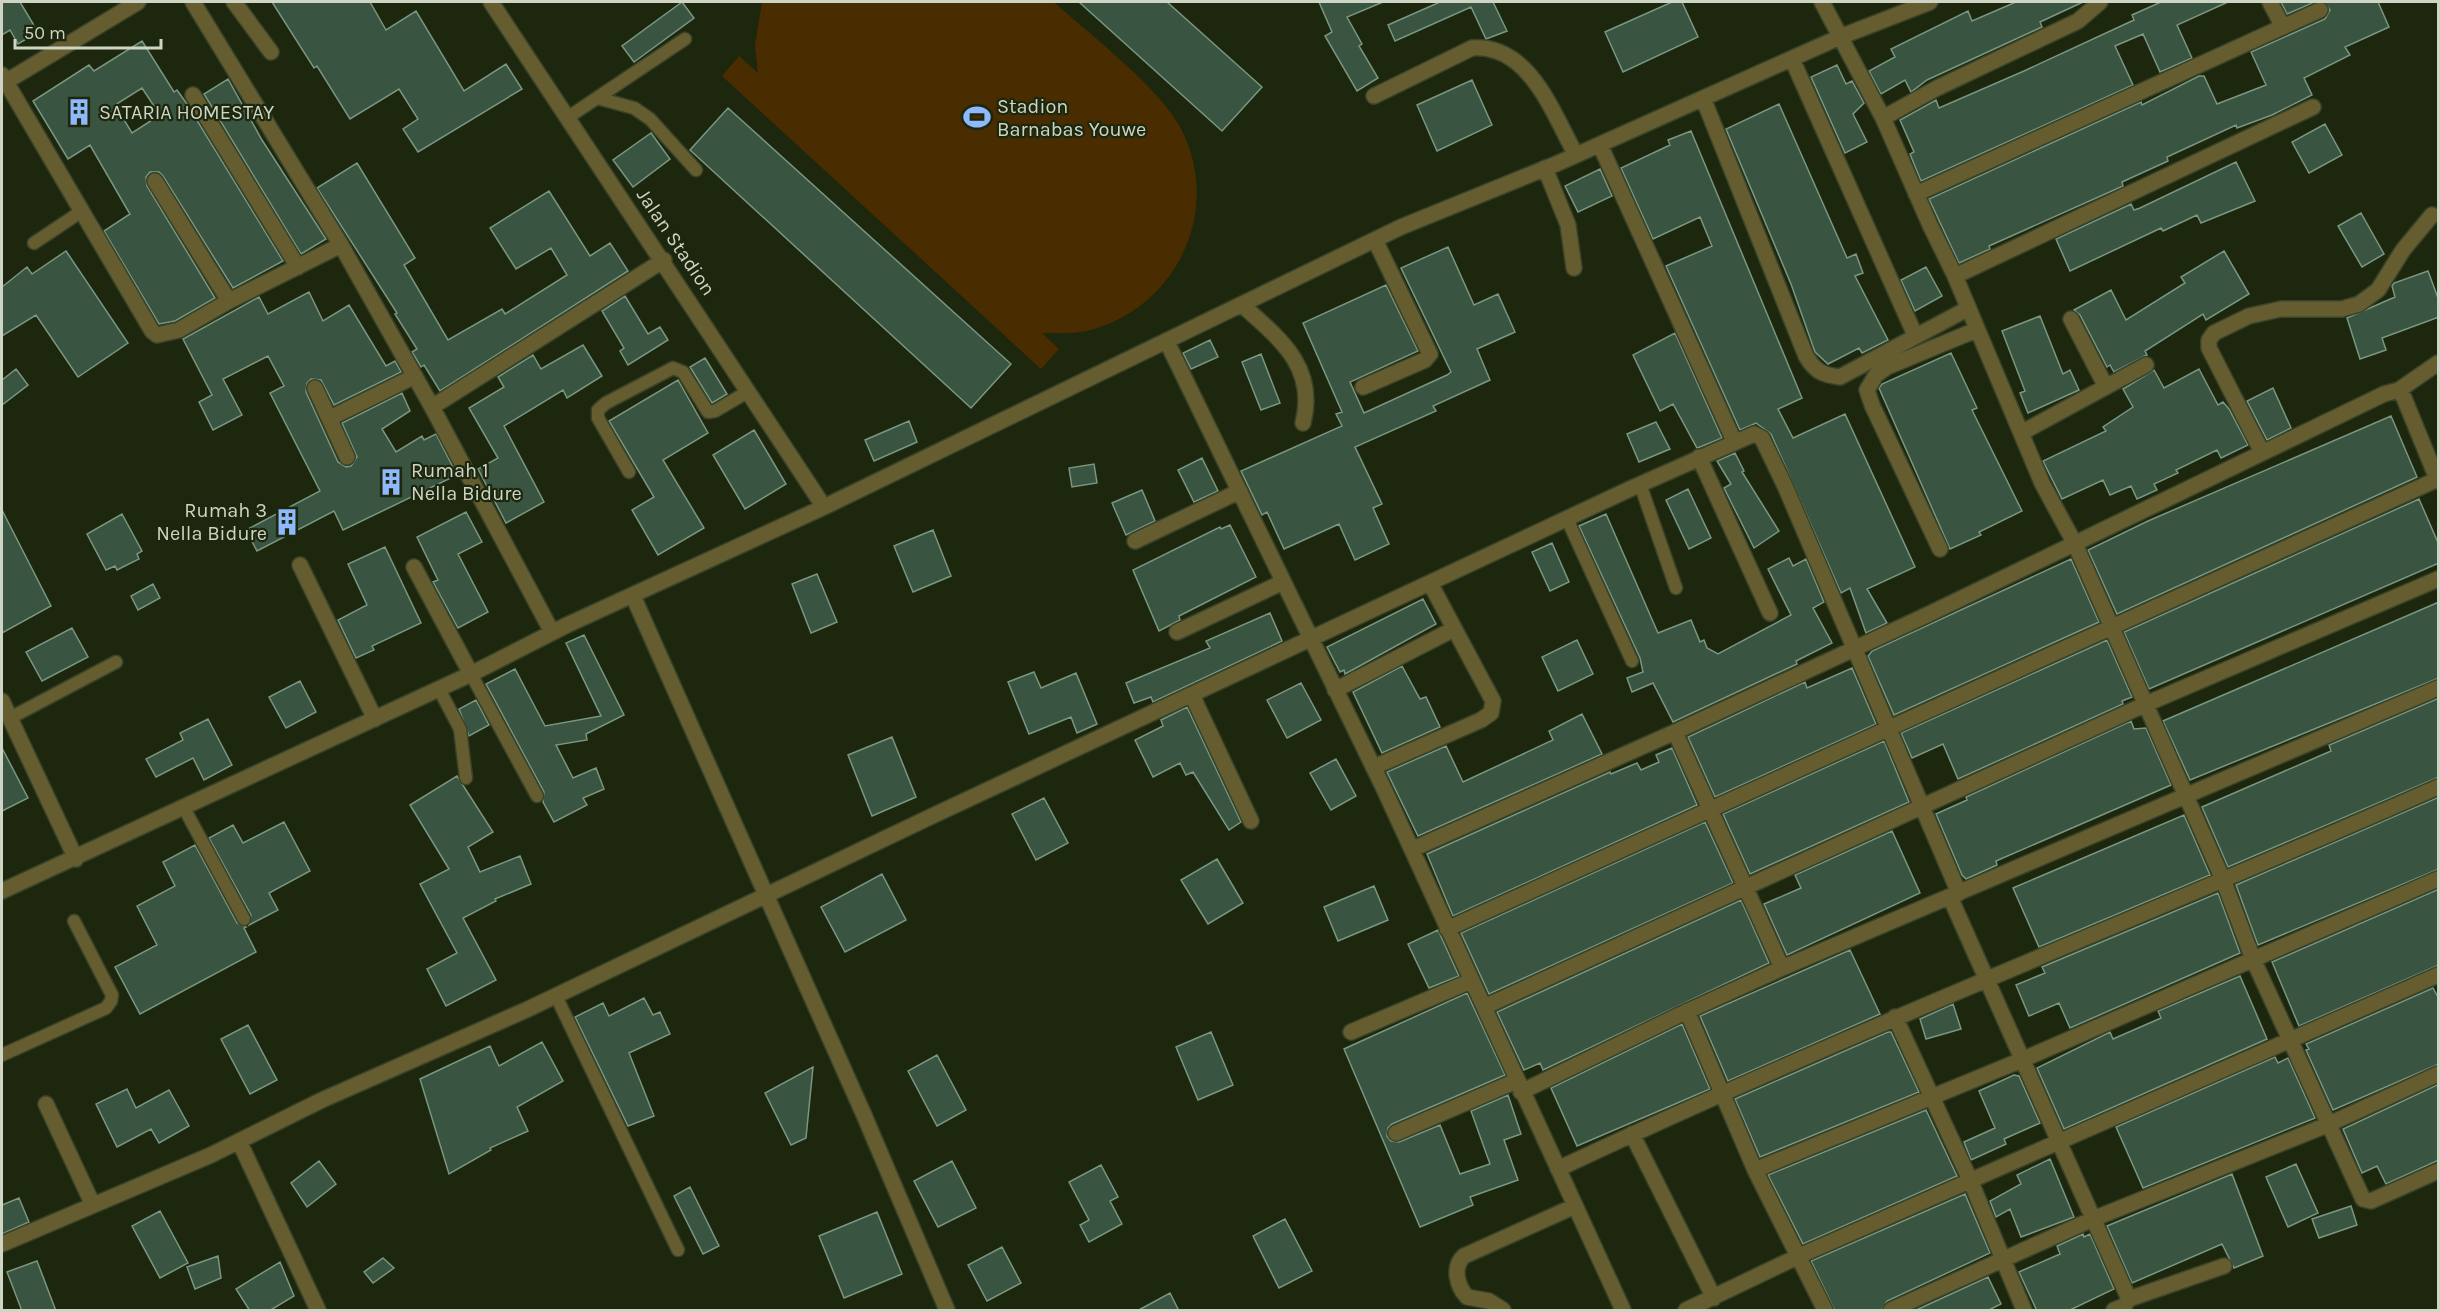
<svg xmlns="http://www.w3.org/2000/svg" width="2440" height="1312" viewBox="0 0 2440 1312" font-family="Karla,sans-serif">
	<style>
		.green { fill: #492d00 }
		.building { fill: #395441; stroke: #799781; stroke-width: 1.5; fill-rule: evenodd }
		.lines { fill: none; stroke-linecap: round; stroke-linejoin: round }
		.lane-casing { stroke: #39432a; stroke-width: 15 }
		.street-casing { stroke: #39432a; stroke-width: 18 }
		.lane { stroke: #655d2f; stroke-width: 12 }
		.street { stroke: #655d2f; stroke-width: 15 }
		.labels { text-anchor: middle; dominant-baseline: central; stroke-width: 4.5; stroke-linejoin: round; paint-order: stroke }
		.poi-label { font-size: 20px; fill: #ced5c5; stroke: #1d270d; text-anchor: start }
		.street-label { font-size: 20px; fill: #ced5c5; stroke: #1d270d }
	</style>
	<rect width="100%" height="100%" fill="#1d270d"/>
	<path class="green" d="M762,2H1054C1089,34 1159,87 1180,127C1224,209 1177,309 1087,331C1072,334 1057,333 1042,333L1059,349L1041,369L722,76L739,56L758,73L755,45Z"/>
	<path class="building" d="M2,2H20L38,32L18,44L10,30L2,35Z
		M272,2H370L386,30L416,11L464,91L506,64L522,89L418,152L403,129L418,119L399,89L350,119L317,66L314,68Z
		M682,2L694,18L634,62L622,46Z
		M1079,2H1167L1262,87L1222,131Z
		M1319,2H1383L1347,17L1362,44L1359,46L1378,78L1357,91L1325,36L1332,32Z
		M1440,2H1493L1507,31L1486,39L1471,7L1395,41L1388,25Z
		M1672,2H1682L1698,37L1623,72L1605,32Z
		M2016,2H2083L2040,22L2042,27L1927,80L1911,92L1905,80L1881,94L1869,71L1895,57L1891,49L1968,11L1972,21Z
		M2161,2H2228L2177,25L2192,58L2160,72L2143,34L2115,46L2133,85L1921,181L1910,154L1914,152L1900,120L1936,100L1939,108L2024,71L2134,20L2132,15Z
		M2281,2H2315L2287,14Z
		M2324,2H2378L2389,27L2345,47L2350,55L2304,78L2312,95L2272,115L2237,128L2236,125L2167,157L2168,161L2122,182L2123,186L1989,246L1990,249L1959,263L1929,199L2141,102L2142,105L2199,76H2204L2217,104L2266,85L2251,52L2325,19L2330,10Z
		M142,41L174,92L177,90L187,104L283,261L233,288L163,176L159,172H150L146,177L147,186L215,298L175,321L159,324L104,231L130,214L127,209L90,145L68,159L33,101L89,65L94,71ZM142,88L160,115L132,133L115,105Z
		M1837,65L1846,84L1852,81L1864,103L1853,114L1867,142L1845,153L1811,77Z
		M228,79L262,140L326,239L301,254L204,94Z
		M1472,80L1492,125L1437,151L1417,105Z
		M1779,104L1847,258L1856,254L1863,273L1855,276L1888,340L1862,353L1859,348L1828,364L1815,352L1791,284L1726,129Z
		M728,108L1011,364L971,408L690,150Z
		M2325,124L2342,155L2309,173L2292,142Z
		M1691,131L1802,398L1778,409L1793,438L1845,414L1915,567L1867,589L1887,623L1866,633L1850,588L1841,593L1771,434L1756,423L1740,430L1666,266L1712,246L1700,217L1653,239L1621,168L1670,145L1668,140Z
		M651,133L670,159L633,187L613,160Z
		M2236,162L2255,201L2201,223L2197,215L2163,231L2161,228L2070,271L2056,239L2131,204L2134,210L2140,208Z
		M357,163L415,258L404,265L448,340L502,309L505,314L567,275L551,248L516,269L490,228L549,191L590,256L610,243L628,271L440,391L424,365L421,367L412,352L417,349L395,314L397,313L317,188Z
		M1600,169L1612,196L1578,212L1565,186Z
		M2361,213L2384,254L2362,267L2338,226Z
		M1448,247L1474,305L1498,294L1515,332L1477,349L1490,380L1433,406L1436,411L1355,447L1382,504L1373,508L1389,544L1355,560L1339,524L1284,549L1267,512L1262,515L1241,471L1342,426L1336,414L1342,412L1303,323L1386,285L1418,351L1350,382L1364,413L1447,375L1451,372L1401,268Z
		M66,251L128,343L78,377L36,315L2,336V287L27,267L32,274Z
		M2224,251L2249,294L2206,320L2203,314L2145,351L2147,355L2114,372L2110,365L2107,367L2080,315L2074,310L2111,290L2126,320L2185,283L2181,277Z
		M1926,267L1942,296L1915,311L1901,280Z
		M2428,271L2439,301V317L2382,338L2386,350L2360,359L2347,318L2395,297L2392,286L2394,283Z
		M309,292L323,321L349,305L386,366L395,361L401,372L334,405L321,380L311,379L307,383L306,392L338,462L346,467L351,466L357,457L342,423L402,393L410,411L382,429L396,452L422,436L424,440L436,434L457,475L343,530L334,511L257,551L246,530L320,491L270,393L284,386L268,356L223,379L242,415L213,430L199,402L212,395L183,339L259,297L268,314Z
		M625,296L648,334L660,327L668,340L628,365L620,351L624,348L602,311Z
		M2040,316L2063,374L2070,370L2079,390L2028,413L2020,393L2025,391L2002,331Z
		M1675,333L1722,438L1700,447L1697,448L1673,404L1660,411L1633,355Z
		M1210,340L1218,357L1191,369L1183,353Z
		M583,345L602,376L567,398L563,390L504,426L544,502L506,523L478,469L498,458L469,408L504,387L498,377L533,355L541,369Z
		M1951,353L1977,408L1972,410L2022,511L1979,532L1981,535L1950,549L1879,388L1882,384Z
		M1261,354L1280,403L1261,410L1242,362Z
		M705,358L727,394L712,403L690,367Z
		M16,369L28,385L2,405V380Z
		M2199,369L2218,405L2223,402L2229,409L2248,445L2221,458L2217,450L2176,470L2178,473L2154,484L2157,490L2137,499L2131,486L2110,495L2103,480L2062,499L2043,461L2106,431L2103,427L2133,407L2123,389L2154,370L2164,388Z
		M678,380L708,433L663,460L704,528L658,555L632,510L654,497L609,421Z
		M2273,388L2291,428L2267,440L2247,401Z
		M2391,416L2417,477L2117,614L2088,550L2148,521Z
		M909,421L917,442L874,461L865,440Z
		M1656,422L1670,449L1639,462L1627,434Z
		M754,430L786,484L745,509L713,455Z
		M1735,453L1744,471L1742,472L1779,531L1754,548L1724,488L1731,484L1717,461Z
		M1202,458L1218,491L1194,502L1178,470Z
		M1094,464L1097,483L1072,487L1069,468Z
		M1688,489L1711,538L1689,549L1666,500Z
		M1142,490L1155,521L1126,535L1112,503Z
		M2419,499L2439,545V563L2149,689L2124,632Z
		M2,510L51,606L2,633Z
		M466,512L482,542L458,554L488,612L458,628L433,582L438,580L417,537Z
		M122,514L142,551L137,554L139,559L117,570L115,566L106,570L87,534Z
		M1606,514L1658,633L1691,620L1700,642L1704,640L1707,648L1718,654L1791,615L1768,569L1789,558L1793,566L1806,559L1824,602L1813,608L1832,643L1796,661L1797,664L1673,722L1653,683L1632,692L1627,678L1643,672L1640,658L1579,526Z
		M1230,525L1256,577L1179,616L1180,620L1159,631L1133,570L1220,527L1221,529Z
		M933,530L951,576L913,592L894,546Z
		M1552,543L1569,582L1550,591L1532,552Z
		M385,547L421,623L372,646L374,650L356,658L338,620L367,605L348,564Z
		M2071,559L2099,622L1894,715L1868,656L1872,651Z
		M817,574L837,622L811,633L792,584Z
		M153,584L160,598L138,610L131,596Z
		M1423,599L1436,624L1345,674L1344,670L1340,672L1327,647Z
		M2439,602V678L2190,780L2163,721Z
		M1270,613L1282,641L1153,702L1151,697L1134,703L1126,683L1210,648L1206,641Z
		M72,628L88,657L42,681L26,652Z
		M584,635L624,715L586,734L587,740L556,745L573,778L596,768L604,789L583,798L587,805L554,822L543,802L544,792L486,684L515,669L545,726L601,716L566,643Z
		M1577,640L1593,674L1558,691L1542,657Z
		M2107,640L2132,697L2122,701L2123,704L1958,779L1943,744L1912,758L1901,733Z
		M1402,666L1420,699L1426,697L1440,727L1382,753L1353,692Z
		M1852,668L1876,724L1715,797L1688,737L1805,682L1807,688Z
		M1034,672L1041,688L1076,673L1097,724L1077,733L1071,717L1029,734L1008,682Z
		M300,681L316,712L286,728L269,697Z
		M1301,683L1321,720L1287,738L1267,700Z
		M2439,698V777L2228,867L2202,807L2331,751L2329,745Z
		M476,700L489,725L469,736L459,709Z
		M1187,707L1241,822L1229,830L1193,772L1186,775L1180,763L1153,777L1135,740L1163,726L1161,720Z
		M1582,714L1602,754L1418,836L1387,772L1446,746L1463,782L1553,740L1549,731Z
		M208,719L232,765L204,780L193,758L156,777L146,759L183,740L180,733Z
		M2131,721L2134,729L2146,728L2171,785L1996,861L1997,865L1966,879L1962,875L1936,814L1967,800L1966,797Z
		M892,737L916,797L872,816L848,755Z
		M1884,741L1909,802L1750,874L1723,814Z
		M2,748L28,798L2,811Z
		M1672,748L1697,805L1453,916L1427,854L1610,772L1611,774L1637,763L1641,770L1659,762L1656,755Z
		M1336,759L1356,796L1331,810L1310,773Z
		M457,776L493,832L468,847L480,872L520,856L531,884L495,899L496,901L463,918L496,980L446,1006L427,969L457,953L420,884L449,869L410,805Z
		M2439,797V869L2258,945L2236,885Z
		M1044,798L1068,843L1036,860L1012,814Z
		M2184,815L2210,875L2039,947L2013,888Z
		M284,822L310,871L269,893L278,910L249,925L251,915L209,838L233,825L243,843Z
		M1705,822L1733,883L1489,994L1461,933Z
		M1892,831L1920,893L1787,955L1764,904L1801,888L1795,875Z
		M195,845L237,923L246,927L244,928L256,952L140,1014L115,967L157,945L137,906L175,886L163,862Z
		M1217,859L1243,903L1208,924L1181,880Z
		M882,874L906,920L845,952L821,907Z
		M1374,886L1388,920L1338,941L1324,907Z
		M2439,889V965L2299,1026L2272,962Z
		M2218,893L2240,953L2070,1028L2059,1003L2029,1016L2016,985L2045,973L2042,967Z
		M1741,900L1769,963L1543,1070L1540,1063L1524,1070L1497,1012Z
		M1438,930L1459,976L1429,988L1408,944Z
		M1850,950L1880,1014L1728,1081L1700,1016Z
		M2240,976L2267,1039L2064,1129L2037,1068L2110,1032L2113,1039L2161,1018L2158,1011Z
		M2433,988L2439,999V1064L2333,1110L2306,1050L2309,1049L2306,1044Z
		M1467,993L1505,1075L1392,1124L1388,1128L1387,1136L1391,1141L1399,1142L1440,1125L1460,1174L1490,1164L1471,1111L1508,1095L1521,1134L1504,1140L1518,1180L1470,1197L1473,1205L1420,1227L1344,1049Z
		M644,998L653,1015L660,1012L670,1034L629,1053L654,1116L628,1126L575,1017L603,1003L609,1016Z
		M1953,1004L1961,1029L1926,1039L1920,1019Z
		M1682,1024L1710,1089L1577,1146L1551,1088Z
		M248,1025L277,1080L250,1094L221,1039Z
		M1211,1032L1233,1085L1198,1100L1176,1047Z
		M1888,1032H1891L1919,1092L1760,1157L1735,1099Z
		M542,1042L563,1081L517,1107L528,1131L490,1148L491,1150L449,1174L420,1079L490,1046L499,1066Z
		M937,1055L966,1110L937,1126L908,1071Z
		M2275,1057L2278,1063L2288,1058L2315,1118L2143,1188L2116,1127Z
		M813,1067L806,1138L791,1145L765,1093Z
		M2014,1075L2019,1076L2040,1123L2004,1139L2006,1144L1971,1160L1964,1142L1995,1128L1979,1091Z
		M2439,1084V1160L2386,1184L2377,1166L2362,1173L2343,1129Z
		M127,1089L136,1108L169,1090L189,1126L159,1143L151,1129L117,1147L96,1104Z
		M1926,1110L1957,1176L1803,1244L1768,1175Z
		M2050,1159L2074,1217L2021,1237L2010,1209L1996,1217L1990,1201L2021,1184L2017,1175Z
		M319,1161L336,1184L307,1207L291,1183Z
		M952,1161L976,1208L938,1227L914,1181Z
		M2296,1164L2318,1213L2288,1227L2266,1177Z
		M1101,1165L1118,1197L1110,1201L1122,1224L1089,1242L1080,1225L1089,1220L1069,1182Z
		M2232,1174L2263,1256L2234,1268L2222,1244L2132,1283L2107,1226Z
		M690,1187L719,1246L703,1254L674,1196Z
		M1965,1194L1990,1253L1887,1301L1881,1311H1835L1811,1261Z
		M19,1198L29,1222L2,1234V1205Z
		M2351,1206L2357,1225L2319,1238L2312,1219Z
		M160,1211L188,1263L160,1278L132,1226Z
		M877,1212L902,1274L844,1298L819,1236Z
		M1285,1219L1312,1271L1279,1288L1253,1236Z
		M2083,1234L2084,1237L2090,1234L2114,1289L2068,1311H2037L2019,1272L2060,1254L2057,1246Z
		M1002,1247L1021,1283L987,1301L968,1265Z
		M218,1256L221,1278L195,1289L187,1267Z
		M383,1258L394,1268L373,1283L364,1272Z
		M37,1261L56,1311H22L7,1272Z
		M280,1262L294,1296L269,1311H250L236,1289Z
		M1988,1277L2001,1304L1987,1311H1914Z
		M1170,1293L1179,1311H1137Z"/>
	<g class="lines">
		<defs>
			<path id="lane" d="M597,98L634,108L650,119L696,170
				M567,118L685,39
				M34,243L82,211
				M629,472L598,418V410L606,403L673,368L683,372L708,412L715,411L749,391
				M1640,484L1676,588
				M1567,519L1632,661
				M471,674L537,796
				M439,689L460,729L466,778
				M10,718L116,662
				M184,808L244,919
				M556,996L678,1250
				M2,1055L106,1008L111,1001L112,995L74,921"/>
			<path id="street" d="M193,2L341,245L432,407L552,632
				M234,2L271,52
				M491,2L824,507
				M1822,2L1883,118L1930,225L1955,276L2042,483L2075,544L2224,882L2253,959L2363,1199L2371,1201L2438,1171
				M2270,2L2283,27
				M1792,59L1915,335
				M2,75L152,331L157,335L179,330L229,301L341,245
				M2,84L138,2
				M193,95L298,267
				M1374,96L1472,48C1530,44 1553,114 1576,155
				M1703,98L1806,356C1815,371 1822,375 1840,377L1967,309
				M1883,118L1937,88L2078,21L2100,2
				M1600,145L1734,441
				M1545,168L1568,225L1574,268
				M155,181L229,301
				M1916,194L2320,10
				M1955,276L2313,107
				M1242,305C1280,339 1317,367 1303,423
				M2071,319L2106,387
				M1167,342L1385,791L1623,1310
				M1363,387L1425,360L1430,354L1375,240
				M315,388L347,457
				M2399,390L2438,363
				M432,407L664,260
				M330,418L415,376
				M2021,433L2146,365
				M2262,452L2209,348V340L2214,333L2249,316L2281,309H2342L2359,304L2378,290L2403,250L2432,215
				M1699,457L1770,613
				M1135,541L1240,491
				M1940,549L1872,405L1867,390L1876,375L1887,367L1976,330
				M300,565L375,719
				M414,567L471,674
				M633,596L864,1115L947,1310
				M1177,632L1283,582
				M1335,690L1454,629
				M1192,695L1251,821
				M2,701L76,859
				M1675,732L1782,968
				M1374,767L1481,720L1491,713L1493,701L1430,583
				M1413,849L1675,732L1927,615L2384,394L2399,390L2404,398L2438,481
				M2,891L471,674L567,625L824,507L1401,227L1556,164L1840,37L1930,2
				M1950,897L2129,1299
				M1447,929L2438,479
				M1484,1007L2146,704L2438,579
				M1687,1011L1755,1170L1825,1310
				M1895,1017L1971,1182L2024,1310
				M1351,1032L1471,981
				M1521,1092L1677,1016L1782,968L2438,688
				M46,1104L93,1205
				M1396,1133L1516,1081
				M1632,1134L1714,1298
				M239,1141L318,1310
				M1558,1169C1848,1032 2146,916 2438,787
				M1755,1170L2024,1059L2438,879
				M2,1244L211,1155L322,1100L526,1010L930,817L1632,488L1754,434L1762,438L1785,486L1959,893
				M1503,1310L1489,1301L1467,1297C1457,1286 1452,1267 1464,1256L1575,1206
				M1686,1310L1799,1256L2438,975
				M1891,1310L2093,1219L2327,1125L2438,1074
				M2114,1310L2124,1306L2129,1299L2224,1266"/>
		</defs>
		<use href="#lane" class="lane-casing"/>
		<use href="#street" class="street-casing"/>
		<use href="#lane" class="lane"/>
		<use href="#street" class="street"/>
	</g>
	<defs>
		<symbol id="building-bare" viewBox="-9 -9 18 18"><path d="M-4-6H4V6H1V3H-1V6H-4ZM-2.5-4.3h1.7v1.8h-1.7ZM.8-4.3h1.7v1.8H.8ZM-2.5-1h1.7V.8h-1.7ZM.8-1h1.7V.8H.8Z" fill="#8eb9fc" stroke="#1d270d" stroke-width="2.5" paint-order="stroke"/></symbol>
		<symbol id="stadium-bare" viewBox="-9 -9 18 18"><path d="M0-5a6.5 5 0 1 0 0 10a6.5 5 0 1 0 0-10ZM-3.5-1.8h7v3.6h-7Z" fill="#8eb9fc" stroke="#1d270d" stroke-width="2.5" paint-order="stroke"/></symbol>
	</defs>
	<g fill-rule="evenodd">
		<use href="#building-bare" x="60" y="93" width="38" height="38"/>
		<use href="#stadium-bare" x="958" y="98" width="38" height="38"/>
		<use href="#building-bare" x="372" y="463" width="38" height="38"/>
		<use href="#building-bare" x="268" y="503" width="38" height="38"/>
	</g>
	<g class="labels">
		<g class="poi-label">
			<text x="997" y="106">Stadion<tspan x="997" dy="23">Barnabas Youwe</tspan></text>
			<text x="99" y="112">SATARIA HOMESTAY</text>
			<text x="411" y="470">Rumah 1<tspan x="411" dy="23">Nella Bidure</tspan></text>
			<text x="267" y="510" text-anchor="end">Rumah 3<tspan x="267" dy="23">Nella Bidure</tspan></text>
		</g>
		<g class="street-label">
			<text transform="translate(676 242) rotate(56)">Jalan Stadion</text>
		</g>
	</g>
	<rect width="2440" height="1312" fill="none" stroke="#ced5c5" stroke-width="6"/>
	<path d="M15 39v9h146v-9" fill="none" stroke="#ced5c5" stroke-width="3"/>
	<text x="24" y="39" font-size="18" fill="#ced5c5" stroke="#1d270d" stroke-width="4.5" paint-order="stroke">50 m</text>
</svg>
